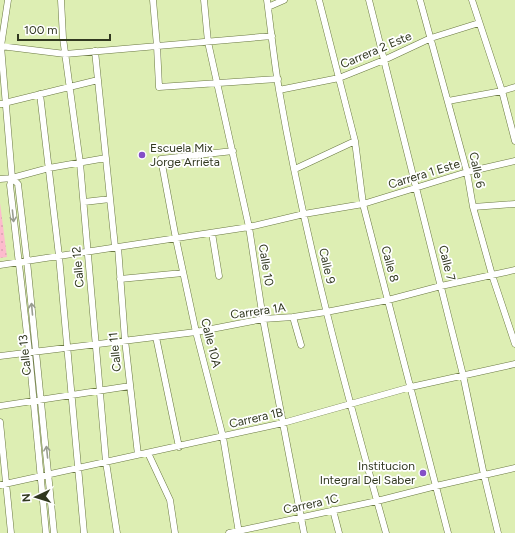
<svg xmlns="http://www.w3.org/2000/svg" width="515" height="533" viewBox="0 0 515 533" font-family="Figtree,sans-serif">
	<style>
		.park { fill: url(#park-dots) }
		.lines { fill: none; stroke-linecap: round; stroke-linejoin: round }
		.street-casing { stroke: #6a7842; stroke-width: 7 }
		.street { stroke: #fff; stroke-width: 6 }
		.oneway { stroke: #989c90 }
		.poi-dot { fill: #844fc7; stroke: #fff; stroke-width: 1.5 }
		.labels { text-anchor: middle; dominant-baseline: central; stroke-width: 3.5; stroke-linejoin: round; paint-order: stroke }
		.street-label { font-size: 12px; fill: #313820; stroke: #fff }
		.poi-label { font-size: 12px; fill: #313820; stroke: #fff; text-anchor: start }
	</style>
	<defs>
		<pattern id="park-dots" width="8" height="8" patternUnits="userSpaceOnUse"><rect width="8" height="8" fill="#fdbbcd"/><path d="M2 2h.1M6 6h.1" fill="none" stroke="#d9a2b0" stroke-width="1.8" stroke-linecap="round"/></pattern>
	</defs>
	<rect width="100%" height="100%" fill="#ddeeb3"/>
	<path class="park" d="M0,203L7,257L0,258Z"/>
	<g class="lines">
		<defs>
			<path id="street" d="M8,0L1,46L12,178L10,185L29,352L46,533
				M61,0L63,38L80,163L106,462L117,533
				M153,0L157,46L159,87L278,79
				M204,0L208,42L249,227L263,319L304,533
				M267,0C271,30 274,60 279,90C305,240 345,387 386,533
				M319,0L355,141L363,204L448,533
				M369,0L463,375L484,475L498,533
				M420,0L467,172L473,207L492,275L515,344
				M472,0L502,91L515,141
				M268,7L284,0
				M0,46L65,54L272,36
				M95,51L115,247
				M279,90L339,78L384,60L431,38L479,23
				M40,94L59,256L84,533
				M448,101L502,91L515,87
				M0,104L98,80
				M233,151L161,159L176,239L196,332L223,437L239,533
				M295,169L355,141
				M12,178L18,184L27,261L54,533
				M0,179L12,178L49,168L106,158
				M84,202L110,199
				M473,207L515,204
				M212,233L219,276
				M118,247L125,340L138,455
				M0,265L249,227L304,214L363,204L467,172L515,161
				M120,279L183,273
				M293,317L301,345
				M156,337L179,447
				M0,356L196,332L263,319L293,317L326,312L388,300L441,286L515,270
				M0,406L130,386
				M0,422L11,533
				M148,453L170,500L175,533
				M0,485L283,423L411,387L515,364
				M333,510L339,533
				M229,533L377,501L436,486L515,468"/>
		</defs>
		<use href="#street" class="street-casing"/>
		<use href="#street" class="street"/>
	</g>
	<defs><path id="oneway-shaft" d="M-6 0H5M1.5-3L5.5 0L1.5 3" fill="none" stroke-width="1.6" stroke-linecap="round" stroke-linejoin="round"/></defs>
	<g class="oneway">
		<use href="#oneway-shaft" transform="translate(13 216) rotate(84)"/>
		<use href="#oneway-shaft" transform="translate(32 309) rotate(-95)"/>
		<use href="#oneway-shaft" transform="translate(47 452) rotate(-96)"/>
	</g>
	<g class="poi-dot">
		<circle cx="142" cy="155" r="4"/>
		<circle cx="423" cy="473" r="4"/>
	</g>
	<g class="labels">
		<g class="street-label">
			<text transform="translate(376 50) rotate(-23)">Carrera 2 Este</text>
			<text transform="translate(477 170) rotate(78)">Calle 6</text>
			<text transform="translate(424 174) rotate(-17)">Carrera 1 Este</text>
			<text transform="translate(447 263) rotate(76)">Calle 7</text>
			<text transform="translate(390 264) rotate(75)">Calle 8</text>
			<text transform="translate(266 265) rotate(81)">Calle 10</text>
			<text transform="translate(327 266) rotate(77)">Calle 9</text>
			<text transform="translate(78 267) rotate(-95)">Calle 12</text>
			<text transform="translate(258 311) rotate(-8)">Carrera 1A</text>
			<text transform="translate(211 343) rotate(76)">Calle 10A</text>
			<text transform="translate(115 352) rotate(-96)">Calle 11</text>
			<text transform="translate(25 355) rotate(-96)">Calle 13</text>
			<text transform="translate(256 418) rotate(-13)">Carrera 1B</text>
			<text transform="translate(311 504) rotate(-12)">Carrera 1C</text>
		</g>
		<g class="poi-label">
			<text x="150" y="148">Escuela Mix<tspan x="150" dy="14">Jorge Arrieta</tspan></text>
			<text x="415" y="466" text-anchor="end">Institucion<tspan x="415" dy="14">Integral Del Saber</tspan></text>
		</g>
	</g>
	<g transform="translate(36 497) rotate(266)" stroke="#ffffff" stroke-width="3" paint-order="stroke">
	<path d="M0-3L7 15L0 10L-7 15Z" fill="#313820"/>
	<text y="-6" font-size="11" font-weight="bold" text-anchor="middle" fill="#313820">N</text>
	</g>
	<path d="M18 34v6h92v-6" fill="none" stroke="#313820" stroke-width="2"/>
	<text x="24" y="34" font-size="12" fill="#313820" stroke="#ffffff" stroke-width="3" paint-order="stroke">100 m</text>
</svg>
